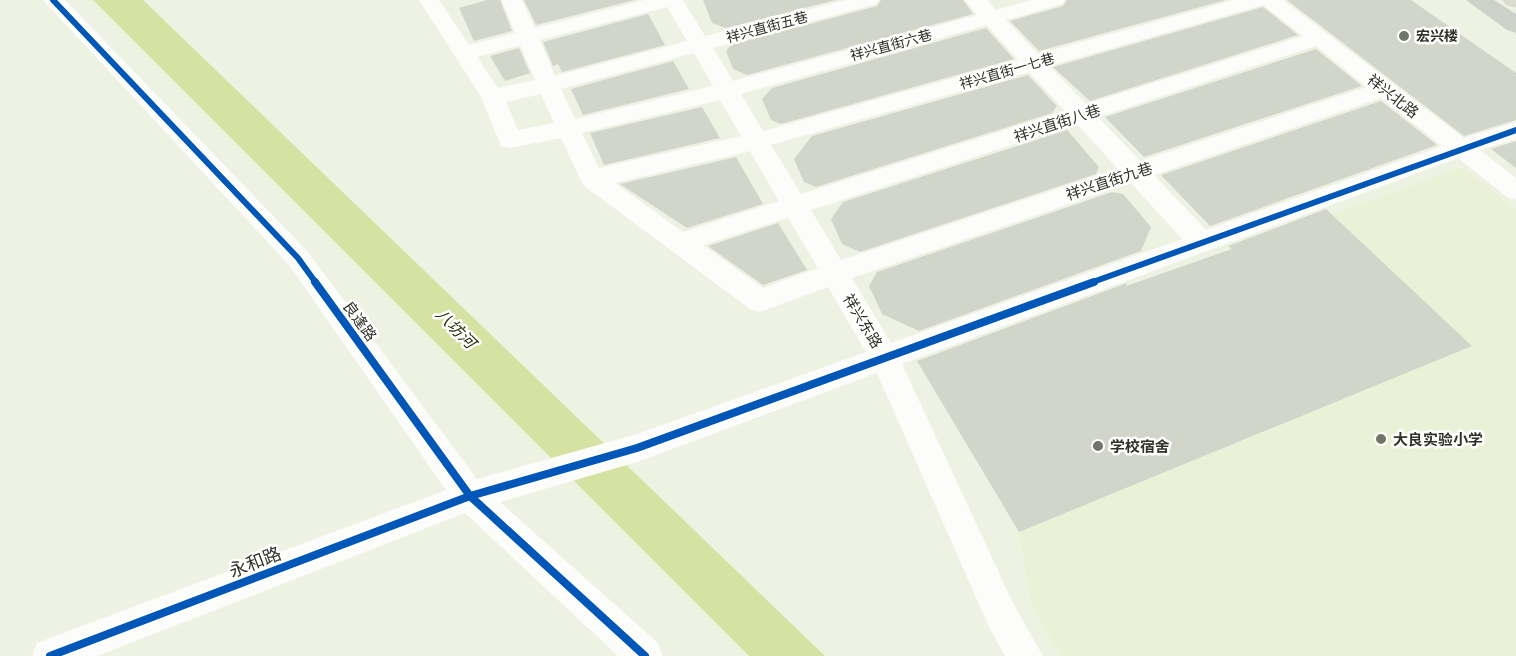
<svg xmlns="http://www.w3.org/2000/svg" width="1516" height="656" viewBox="0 0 1516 656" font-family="'Source Serif 4','Noto Sans SC',serif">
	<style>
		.built { fill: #ebf1d7 }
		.water { fill: #d6e2a2 }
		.building { fill: #d2d5c9 }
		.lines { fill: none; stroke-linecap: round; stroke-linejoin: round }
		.minor { fill: #fcfdfb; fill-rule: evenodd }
		.major { fill: #ced1c7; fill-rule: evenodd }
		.highway { fill: #daddce; fill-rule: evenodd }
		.cycleway-far1-casing { stroke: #fff; stroke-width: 9 }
		.cycleway-casing { stroke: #fff; stroke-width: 12 }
		.cycleway-far1 { stroke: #0057b8; stroke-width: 6 }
		.cycleway { stroke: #0057b8; stroke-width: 8 }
		.poi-dot { fill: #727569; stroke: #fff; stroke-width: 2 }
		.labels { text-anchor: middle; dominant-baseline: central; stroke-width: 5; stroke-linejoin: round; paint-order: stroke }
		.far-street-label { font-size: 14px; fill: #303228; stroke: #fff }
		.far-poi-label { font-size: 14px; font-weight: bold; fill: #303228; stroke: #fff; text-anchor: start }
		.street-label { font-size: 15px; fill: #303228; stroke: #fff }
		.poi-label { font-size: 15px; font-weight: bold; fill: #303228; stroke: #fff; text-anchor: start }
		.water-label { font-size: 16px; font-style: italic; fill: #282d08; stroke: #fff }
		.near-street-label { font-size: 18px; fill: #303228; stroke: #fff }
	</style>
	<rect width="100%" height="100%" fill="#eef2e3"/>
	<path class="built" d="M1463,167L1516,210V656H1061L1032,608L1019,532L1471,347L1332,214Z"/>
	<path class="water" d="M93,0H143L825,656H749Z"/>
	<path class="building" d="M487,0H500L512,31L474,41L459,8Z
		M524,0H635L536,25Z
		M703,0H836L726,28L712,23Z
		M881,0H963L973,14L747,75L733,69L726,51L731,45L877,6Z
		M1067,0H1226L1039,51L1010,21L1063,6Z
		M1287,0H1411L1516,73V120L1464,136Z
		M1263,7L1298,35L1090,101L1053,67Z
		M648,14L665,45L562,72L558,64L553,66L543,42Z
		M986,28L1014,59L781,124L771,120L762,99L772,88Z
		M519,48L530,73L505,81L490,56Z
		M1316,49L1362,86L1144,157L1105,117Z
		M673,61L689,89L583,115L571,89Z
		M1028,75L1057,106L1052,113L816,187L804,182L794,159L812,136Z
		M1381,101L1437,145L1210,226L1161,175Z
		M702,107L720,138L604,165L590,133Z
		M1067,130L1099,167L1096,174L860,252L842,244L831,219L843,202Z
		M1516,141V168L1491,149Z
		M736,157L763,204L687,228L620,184Z
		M1112,192L1123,194L1151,227L1141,251L919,331L882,314L869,286L877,272Z
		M1326,209L1472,346L1019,532L917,361L1127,283L1126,286L1232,249L1228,246Z
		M778,223L807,270L763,285L708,246Z"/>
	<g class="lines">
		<path class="minor" d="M43,0H65L307,251L477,479L637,434L866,352L828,287L760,312L750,309L583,185L561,138L510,148L501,146L481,97L419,0H439L469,45L515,33L502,0H522L535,28L644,0H683L705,36L845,0H879L876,4L713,48L733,81L977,15L965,0H987L996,10L1032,0H1065L1062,4L1006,20L1038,54L1234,0H1283L1464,138L1516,122V139L1480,150L1516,178V200L1507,197L1458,158L902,364L1013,603L1043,656H1005L989,627L877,373L637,462L500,502L658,643L663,656H618L465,513L97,656H32L37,643L50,638L446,490L289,265ZM1263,5L1303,36L1086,104L1049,66ZM667,7L687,41L555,76L540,40ZM987,25L1018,60L763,131L741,94ZM520,45L535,80L498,88L477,57ZM1316,46L1367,87L1140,161L1098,117ZM694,53L713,86L575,119L561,89ZM1029,72L1065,111L801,194L771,145ZM541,94L554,123L518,130L506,102ZM1381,98L1442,146L1206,230L1154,175ZM720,100L741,136L599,168L582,133ZM1077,124L1118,169L841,260L811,210ZM750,151L779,201L683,232L615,183ZM1131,183L1182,239L891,343L852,278ZM788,218L818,268L763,288L703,245Z"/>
		<path class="major" d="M1466,0H1494L1516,14V33L1507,30Z"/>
		<path class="highway" d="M1502,0H1516V8L1506,5Z"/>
		<defs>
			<path id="cycleway-far1" d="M53,0L298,258L316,283
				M1090,283L1516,130"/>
			<path id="cycleway" d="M315,282L470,496L645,656
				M50,656L470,496L637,448L1094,282"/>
		</defs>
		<use href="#cycleway-far1" class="cycleway-far1-casing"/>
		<use href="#cycleway" class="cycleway-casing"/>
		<use href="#cycleway-far1" class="cycleway-far1"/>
		<use href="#cycleway" class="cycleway"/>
	</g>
	<g class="poi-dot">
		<circle cx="1404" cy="36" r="6"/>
		<circle cx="1381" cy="439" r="6"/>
		<circle cx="1098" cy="446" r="6"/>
	</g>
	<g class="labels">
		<g class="far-street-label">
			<text transform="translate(767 27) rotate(-15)">祥兴直街五巷</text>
			<text transform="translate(891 45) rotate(-15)">祥兴直街六巷</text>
			<text transform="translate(1007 71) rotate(-16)">祥兴直街一七巷</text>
		</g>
		<g class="far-poi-label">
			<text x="1416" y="36">宏兴楼</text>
		</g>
		<g class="street-label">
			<text transform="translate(1393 96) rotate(38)">祥兴北路</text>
			<text transform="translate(1057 123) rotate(-18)">祥兴直街八巷</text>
			<text transform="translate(1109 181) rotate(-18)">祥兴直街九巷</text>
			<text transform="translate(360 321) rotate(54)">良逢路</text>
			<text transform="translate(863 321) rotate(59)">祥兴东路</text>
		</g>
		<g class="poi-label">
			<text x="1393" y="439">大良实验小学</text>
			<text x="1110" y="446">学校宿舍</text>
		</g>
		<g class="water-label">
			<text transform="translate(456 328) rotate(45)">八坊河</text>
		</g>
		<g class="near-street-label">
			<text transform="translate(255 562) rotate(-21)">永和路</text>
		</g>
	</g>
</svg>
